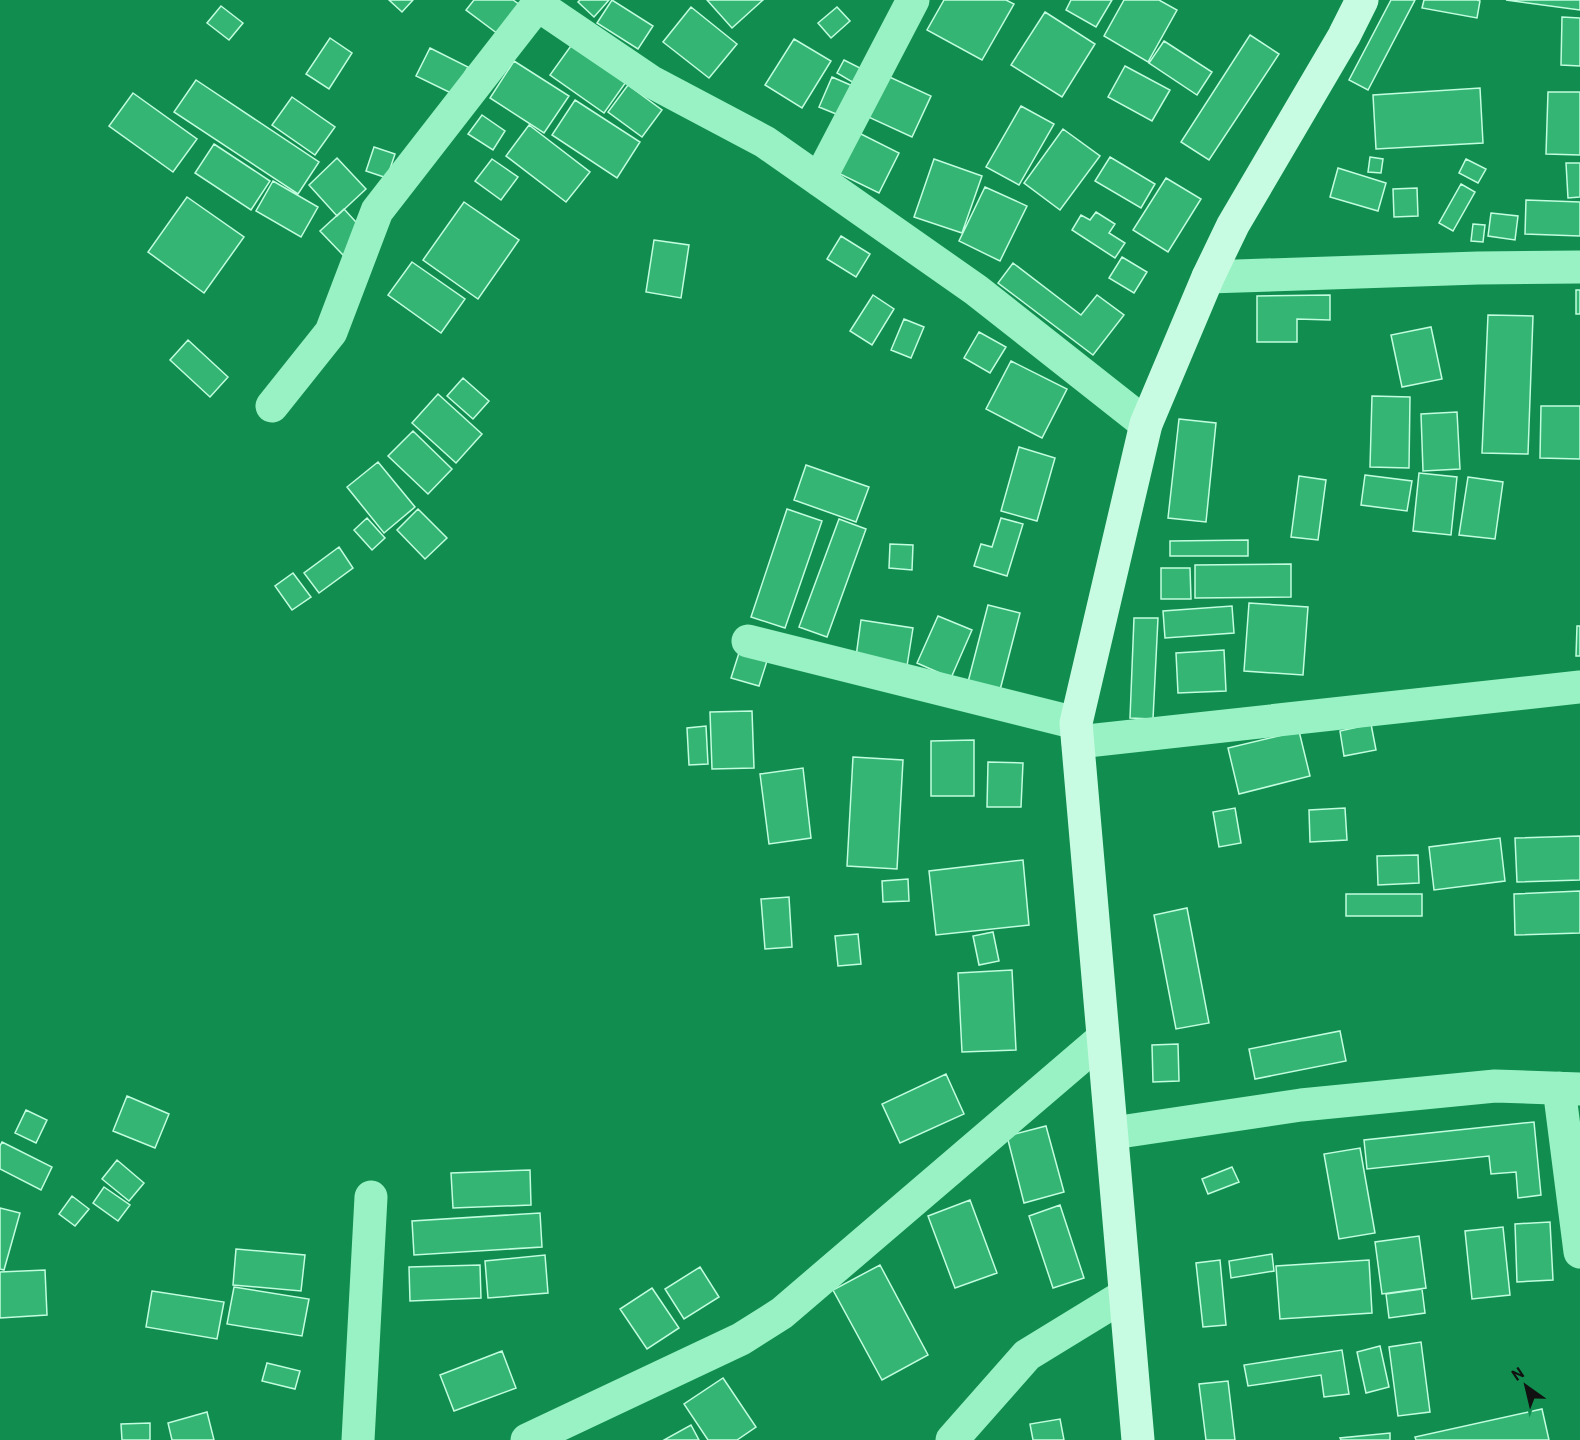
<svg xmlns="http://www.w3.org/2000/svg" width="1580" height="1440" viewBox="0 0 1580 1440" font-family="Barlow,sans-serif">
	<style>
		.building { fill: #34b574; stroke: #c1fdde; stroke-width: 1.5 }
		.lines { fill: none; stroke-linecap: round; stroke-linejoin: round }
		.street { stroke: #99f2c4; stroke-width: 33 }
		.secondary { stroke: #c8fce2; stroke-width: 33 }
	</style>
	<rect width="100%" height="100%" fill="#118e4f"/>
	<path class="building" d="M389,0H413L402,12Z
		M474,0H513L520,5L498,34L466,10Z
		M580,0H609L594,17L578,2Z
		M612,0L653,26L638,49L597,23Z
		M707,0H763L732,28Z
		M944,0H1006L1014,4L982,60L927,30Z
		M1071,0H1112L1096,27L1066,10Z
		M1124,0H1159L1177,10L1148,62L1104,36Z
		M1391,0H1415L1368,90L1349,80Z
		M1424,0H1477L1480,1L1477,18L1422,8Z
		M1506,0H1580V10Z
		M221,6L243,23L229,40L207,23Z
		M691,7L737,44L709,78L663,42Z
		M837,7L850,21L831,38L818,23Z
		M1045,12L1095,44L1062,97L1011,65Z
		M1562,17L1580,18V66L1561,65Z
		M1250,35L1279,54L1209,160L1181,142Z
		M330,38L352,53L329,89L306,74Z
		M794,39L831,61L802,108L765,85Z
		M1164,41L1212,72L1197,95L1149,63Z
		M573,43L626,82L604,113L550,75Z
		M430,48L468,67L453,94L416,76Z
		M844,60L862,69L854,83L837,73Z
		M514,61L569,96L544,133L490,98Z
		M1125,66L1170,90L1152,121L1108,97Z
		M883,74L931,96L912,137L864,115Z
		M832,77L855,87L841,116L819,107Z
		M196,80L319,162L298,194L174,112Z
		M628,85L662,110L642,137L608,112Z
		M1480,88L1483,143L1376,149L1373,95Z
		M1548,92H1580V155L1546,154Z
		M133,93L197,139L173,172L109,126Z
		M292,97L335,127L315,155L272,125Z
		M575,100L640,142L617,178L552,135Z
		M1021,106L1054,124L1019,185L986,167Z
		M482,115L505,131L493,150L468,134Z
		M529,125L590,172L566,202L506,156Z
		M1063,129L1100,156L1060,210L1024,183Z
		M857,132L899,153L879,193L836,172Z
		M214,144L270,181L251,210L195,173Z
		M374,147L395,154L387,178L366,171Z
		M1110,157L1155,184L1141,208L1095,181Z
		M1370,157L1383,159L1381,173L1368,172Z
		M337,158L366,189L337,216L309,185Z
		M492,159L518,177L501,200L475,181Z
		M934,159L982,176L962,233L914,217Z
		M1466,159L1486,169L1478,183L1459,173Z
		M1566,163H1580V197L1568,198Z
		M1338,168L1386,183L1378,211L1330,197Z
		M1166,178L1201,199L1168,252L1133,230Z
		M273,181L318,207L301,237L256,211Z
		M1461,184L1475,192L1453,231L1439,223Z
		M985,187L1027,206L1000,261L959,241Z
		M1417,188L1418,216L1394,217L1393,189Z
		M187,197L244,237L204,293L148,252Z
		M1526,200L1580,202V236L1525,234Z
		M464,202L519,240L478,299L423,260Z
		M344,209L366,233L343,255L320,231Z
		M1096,212L1115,224L1109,233L1125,243L1115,258L1072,230L1081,215L1090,220Z
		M1491,213L1518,216L1515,240L1488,236Z
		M1473,224L1485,225L1483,242L1471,241Z
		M841,236L870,254L856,277L827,259Z
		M654,240L689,245L681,298L646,292Z
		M1122,257L1147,272L1134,293L1109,278Z
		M412,262L465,299L441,333L388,295Z
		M1013,263L1081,315L1097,295L1124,315L1093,355L998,283Z
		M1576,290H1580V314H1576Z
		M873,295L894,309L872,345L850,331Z
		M1330,295V320L1297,319V342H1257V296Z
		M1488,315L1533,316L1528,454L1482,453Z
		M904,319L924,327L911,358L891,350Z
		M1431,327L1442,379L1402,387L1391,335Z
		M979,332L1006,347L990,373L964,358Z
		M188,340L228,377L210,397L170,360Z
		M1011,361L1067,389L1042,438L986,409Z
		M463,378L489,401L473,419L447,396Z
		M438,394L482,434L456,463L412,423Z
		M1372,396L1410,397L1409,468L1370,467Z
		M1541,406H1580V459L1540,458Z
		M1457,412L1460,469L1423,471L1421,414Z
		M1179,419L1216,423L1206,522L1168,518Z
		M413,431L452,469L428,494L388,456Z
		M1019,447L1055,458L1037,521L1001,511Z
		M378,462L415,507L384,533L347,487Z
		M806,465L869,487L856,522L794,500Z
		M1419,473L1457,477L1451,535L1413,531Z
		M1365,475L1412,481L1407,511L1361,505Z
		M1299,476L1326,480L1318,540L1291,537Z
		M1468,477L1503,482L1495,539L1459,535Z
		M418,509L447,538L425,559L397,530Z
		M787,509L822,521L785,628L751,617Z
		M367,518L385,538L372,550L354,530Z
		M1001,518L1023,524L1007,576L974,566L981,544L992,547Z
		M839,519L866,529L827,637L799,627Z
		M1248,540V556H1170V541Z
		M890,544L913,545L912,570L889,568Z
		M339,547L353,568L319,593L304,573Z
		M1291,564V597L1195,598V565Z
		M1161,568H1190L1191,599H1161Z
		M293,573L311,597L292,610L275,586Z
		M1249,603L1308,607L1303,675L1244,671Z
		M988,605L1020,613L1000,690L968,682Z
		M1232,606L1234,633L1165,638L1163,611Z
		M938,616L972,630L951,678L917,663Z
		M1134,618H1158L1153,719L1130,718Z
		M861,620L913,628L907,666L856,657Z
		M1577,626H1580V656H1576Z
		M1224,650L1226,691L1178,693L1176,653Z
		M739,653L767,661L759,686L731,678Z
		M752,711L754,768L712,769L710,712Z
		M1371,724L1376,750L1344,756L1340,731Z
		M706,726L708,764L689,765L687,728Z
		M1299,731L1310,776L1239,794L1228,748Z
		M974,740V796H931V741Z
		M853,757L903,760L897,869L847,866Z
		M988,762L1023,763L1021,807H987Z
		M803,768L811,838L769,844L760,774Z
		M1235,808L1241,843L1219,847L1213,812Z
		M1345,808L1347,840L1310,842L1309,810Z
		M1580,836V880L1517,882L1515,838Z
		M1500,838L1505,881L1434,890L1429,847Z
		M1418,855L1419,883L1378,885L1377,856Z
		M1023,860L1029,925L936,935L929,871Z
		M908,879L909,901L883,902L882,881Z
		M1580,891V933L1515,935L1514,894Z
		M1346,894H1422V916H1346Z
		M789,897L792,947L765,949L761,899Z
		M1187,908L1209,1023L1176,1029L1154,915Z
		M993,932L999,961L979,965L973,936Z
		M858,934L861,964L838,966L835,936Z
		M1012,970L1016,1050L962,1052L958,973Z
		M1340,1031L1346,1061L1255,1079L1249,1049Z
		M1178,1044L1179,1081L1153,1082L1152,1045Z
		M946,1074L964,1114L900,1143L882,1104Z
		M127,1096L169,1114L155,1148L113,1131Z
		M26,1110L47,1120L36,1143L15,1133Z
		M1534,1122L1541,1195L1518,1198L1516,1172L1491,1174L1489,1156L1367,1169L1364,1140Z
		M1046,1126L1064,1192L1024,1203L1007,1136Z
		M2,1142L52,1167L41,1190L0,1169V1146Z
		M1360,1148L1375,1233L1339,1239L1324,1154Z
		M117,1160L144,1183L129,1201L102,1179Z
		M1232,1167L1239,1182L1208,1194L1202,1179Z
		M530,1170L531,1205L453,1208L451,1173Z
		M104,1187L130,1205L118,1221L93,1203Z
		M72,1196L89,1209L75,1226L59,1214Z
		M970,1200L997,1273L955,1288L928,1216Z
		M1060,1205L1084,1278L1053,1288L1029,1216Z
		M0,1208L20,1213L4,1270L0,1269Z
		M540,1213L542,1247L414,1255L412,1221Z
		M1550,1222L1553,1280L1517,1282L1515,1224Z
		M1503,1227L1510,1295L1472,1299L1465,1231Z
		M1419,1236L1426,1288L1382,1294L1375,1242Z
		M236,1249L305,1255L301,1291L233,1285Z
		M1272,1254L1274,1271L1231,1278L1229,1261Z
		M545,1255L548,1293L488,1298L485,1261Z
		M1220,1260L1226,1325L1203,1327L1196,1263Z
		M1369,1260L1372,1313L1280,1319L1276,1266Z
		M480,1265L481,1298L410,1301L409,1267Z
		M880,1265L928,1355L882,1380L833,1290Z
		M700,1267L719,1297L684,1319L665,1289Z
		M45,1270L47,1315L0,1318V1272Z
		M234,1287L309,1299L302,1336L227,1324Z
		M652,1288L679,1328L647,1349L620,1309Z
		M1422,1289L1425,1313L1389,1318L1386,1294Z
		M152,1291L224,1302L217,1339L146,1327Z
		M1421,1342L1430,1412L1398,1416L1389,1347Z
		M1380,1346L1389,1387L1366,1393L1357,1352Z
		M1342,1350L1349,1394L1324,1397L1321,1375L1248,1386L1244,1365Z
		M502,1351L516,1388L454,1411L440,1375Z
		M267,1363L300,1371L295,1389L262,1381Z
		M723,1378L756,1427L737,1440H708L684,1404Z
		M1228,1381L1235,1440H1206L1199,1384Z
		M1542,1409L1549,1440H1416L1415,1437Z
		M207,1412L214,1440H172L168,1423Z
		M1060,1419L1064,1440H1033L1030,1424Z
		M150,1423V1440H122L121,1424Z
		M691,1425L699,1440H664Z
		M1390,1433V1440H1341L1340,1438Z"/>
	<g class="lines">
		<path class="street" d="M538,5L650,81L765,142L976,290L1146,424
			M819,180L913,0
			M1208,277L1478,268L1580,267
			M272,406L331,332L377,211L541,0
			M748,641L1076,723
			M1078,742L1580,687
			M1559,1088L1580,1252
			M1113,1133L1301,1105L1495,1086L1580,1089
			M358,1440L371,1197
			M527,1440L741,1339L782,1313L1102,1039
			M952,1440L1027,1355L1125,1295"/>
		<path class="secondary" d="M1138,1440L1076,723L1146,424L1208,277L1233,225L1344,36L1362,0"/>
	</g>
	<g transform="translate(1526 1386) rotate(326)" stroke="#118e4f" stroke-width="4.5" paint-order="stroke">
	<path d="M0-4.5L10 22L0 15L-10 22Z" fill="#111111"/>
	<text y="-9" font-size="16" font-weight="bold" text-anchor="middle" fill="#111111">N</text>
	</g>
</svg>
